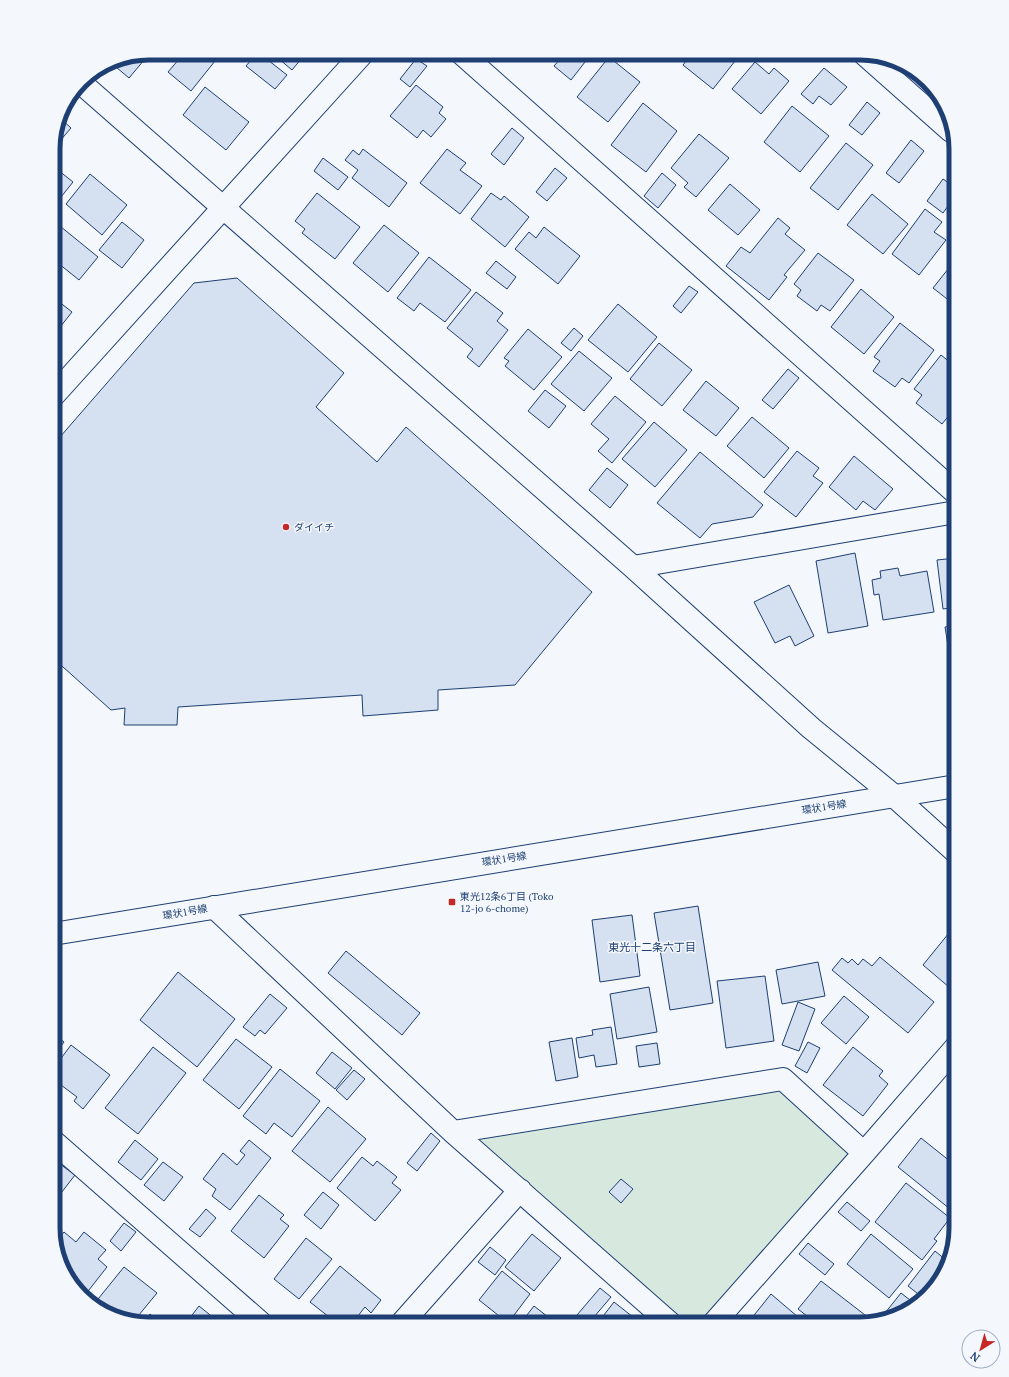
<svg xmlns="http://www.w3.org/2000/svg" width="1009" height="1377" viewBox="0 0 1009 1377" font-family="'PT Serif','Noto Sans JP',serif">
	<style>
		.green { fill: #d7e8df; stroke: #687fa3 }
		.building { fill: #d5e0f0; stroke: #1d3f73 }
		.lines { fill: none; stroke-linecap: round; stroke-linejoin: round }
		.minor-casing { stroke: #1d3f73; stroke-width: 24 }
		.primary-casing { stroke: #1d3f73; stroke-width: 24 }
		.minor { stroke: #f4f7fb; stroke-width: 22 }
		.primary { stroke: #f4f7fb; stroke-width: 22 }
		.poi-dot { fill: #c62828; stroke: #f4f7fb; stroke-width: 1.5 }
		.labels { text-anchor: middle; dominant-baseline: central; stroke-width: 3; stroke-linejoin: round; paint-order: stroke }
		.poi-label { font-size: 10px; fill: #1d3f73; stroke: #f4f7fb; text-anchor: start }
		.street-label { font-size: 10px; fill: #1d3f73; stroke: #f4f7fb }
		.neighbourhood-label { font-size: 11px; fill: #1d3f73; stroke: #f4f7fb }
		.rim { fill: none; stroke: #1d3f73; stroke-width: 5 }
	</style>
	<rect width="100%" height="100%" fill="#f4f7fb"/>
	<path class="green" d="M783,1079L864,1153L713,1324H671L453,1132Z"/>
	<path class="building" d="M150,53L129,78L110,62L112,60Z
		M174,53H205L215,61L191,91L168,72L180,58Z
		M257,53H259L287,75L275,89L246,66Z
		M272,53H306L292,70Z
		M511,53H525L520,60Z
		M554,53H592L571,80L554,66L561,58Z
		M692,53H735L739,56L713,89L683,65Z
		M609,57L640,82L608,122L577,97Z
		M416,59L427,66L410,87L400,79Z
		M755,62L769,74L774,68L789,81L761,114L732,89Z
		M824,68L847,87L831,105L819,96L813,104L801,94Z
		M416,85L443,107L439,113L446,119L431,137L423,130L417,138L390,116Z
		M205,87L249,122L226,150L183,115Z
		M867,102L880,113L862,135L849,125Z
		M643,103L677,131L646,172L611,145Z
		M792,106L829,136L800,172L764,142Z
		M60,118L71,128L53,149V142Z
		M512,128L524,138L504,165L491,154Z
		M699,134L729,158L696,197L684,187L688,183L671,168Z
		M911,140L924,151L899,183L886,173Z
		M846,143L873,165L838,210L810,188Z
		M363,149L407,183L389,207L352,178L358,170L345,160L353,150L359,155Z
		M447,149L466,163L460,170L482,186L460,214L420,183Z
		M323,158L348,177L338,190L314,171Z
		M53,166L73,182L53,207Z
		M555,168L567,178L547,201L536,192Z
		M662,173L676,185L658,208L644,196Z
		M90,174L127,205L102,235L66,204Z
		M943,179L956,188V195L943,213L927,201Z
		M730,184L760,210L738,235L708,210Z
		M317,193L360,227L335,259L302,233L305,229L295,221Z
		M491,193L501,200L504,196L529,217L505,247L471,219Z
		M872,194L908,224L883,254L847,225Z
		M925,209L942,222L934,232L946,240L919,275L892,254Z
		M778,218L790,228L785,234L805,250L784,275L787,277L769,300L726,266L741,247L750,253Z
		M55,222L98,257L79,280L53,259V225Z
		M122,222L144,240L122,268L99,250Z
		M384,225L419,253L388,292L353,263Z
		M544,227L580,256L558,284L515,249L529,232L536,238Z
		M818,253L854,280L830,311L821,305L817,311L797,296L801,290L794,284Z
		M429,257L471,290L445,322L420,303L414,311L397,298Z
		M956,259V306L933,288Z
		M496,261L516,277L507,289L486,273Z
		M237,278L344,373L316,407L377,462L406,427L592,592L515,685L438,690V710L363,716L362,695L178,707L177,725H124L125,708L111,710L53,658V445L194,283Z
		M689,286L698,292L681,313L673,306Z
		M861,289L894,317L864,354L831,327Z
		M476,292L503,313L497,321L508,330L479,367L467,357L473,349L447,328Z
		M53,297L72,312L53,336Z
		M618,304L657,337L628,372L588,340Z
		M900,323L934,350L909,383L902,378L895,387L873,371L880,361L874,357Z
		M574,328L583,336L571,351L561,343Z
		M528,329L562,357L534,390L505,366L509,361L504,358Z
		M659,343L692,370L662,406L630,379Z
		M579,351L612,378L584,411L551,384Z
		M941,355L956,367V407L942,424L916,403L922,395L914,389Z
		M788,369L799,378L773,409L762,400Z
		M706,381L739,408L716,436L683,410Z
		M545,390L566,406L549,428L528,411Z
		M615,396L646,422L612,463L598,451L609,439L591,424Z
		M752,417L789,448L764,478L727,446Z
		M654,422L687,450L655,487L622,459Z
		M956,423V438L949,432Z
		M797,451L819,468L813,476L823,483L796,517L764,492Z
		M700,452L763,505L753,517L712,524L700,538L657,503Z
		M854,456L893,489L875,510L863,501L856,510L829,487Z
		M607,468L628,485L610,508L589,490Z
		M855,553L868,626L828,633L816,561Z
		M956,558V607L943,609L937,560Z
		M898,568L900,576L927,571L934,612L883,620L879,594L874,595L872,580L881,578L880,571Z
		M789,585L814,636L795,646L790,636L775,643L754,602Z
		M956,625V651L949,652L945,627Z
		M698,906L713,1003L670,1010L654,913Z
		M632,915L640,976L600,982L592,920Z
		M953,928L956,930V993L923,965Z
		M346,951L420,1013L402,1035L328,973Z
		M880,957L934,1002L908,1033L832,970L842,958L848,963L852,959L858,965L863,959L872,966Z
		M818,962L825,996L782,1004L776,970Z
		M178,972L235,1019L197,1067L140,1020Z
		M765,976L774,1041L726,1048L717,981Z
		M649,987L657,1032L617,1039L610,994Z
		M270,994L287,1008L265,1034L260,1030L255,1036L243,1027Z
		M844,996L869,1017L846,1044L821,1023Z
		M798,1002L815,1009L799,1051L782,1045Z
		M611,1027L617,1064L596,1067L594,1055L579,1058L576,1038L593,1035L592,1030Z
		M53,1033L64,1042L53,1057Z
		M572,1038L578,1077L556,1081L549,1042Z
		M236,1039L272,1067L239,1109L203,1080Z
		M808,1042L820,1048L807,1073L795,1066Z
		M657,1043L660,1064L639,1067L636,1046Z
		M71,1045L110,1075L83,1109L74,1101L77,1097L53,1079V1069Z
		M153,1047L186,1073L138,1134L105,1108Z
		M853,1047L883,1071L879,1076L888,1084L863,1116L823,1085Z
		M332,1052L352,1068L335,1089L316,1073Z
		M280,1069L320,1101L292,1137L274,1123L266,1134L243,1116Z
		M354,1070L365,1079L347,1100L336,1090Z
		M328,1107L366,1139L330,1182L292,1151Z
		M431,1133L440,1141L417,1171L407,1163Z
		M921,1138L956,1166V1201L950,1209L898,1167Z
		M135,1140L158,1159L141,1180L118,1162Z
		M249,1140L271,1158L230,1210L212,1196L216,1189L203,1179L223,1153L237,1165L245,1155L240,1151Z
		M362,1157L373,1166L377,1161L397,1177L392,1183L401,1190L375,1221L337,1188Z
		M53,1159L75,1175L58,1197L53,1193Z
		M163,1162L183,1177L164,1201L144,1185Z
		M621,1179L633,1189L621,1203L609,1192Z
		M906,1183L950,1218L934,1239L937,1241L922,1260L875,1222Z
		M323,1192L339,1205L321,1229L304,1215Z
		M259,1195L284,1215L280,1219L289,1226L264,1258L231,1231Z
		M847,1202L870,1221L861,1231L838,1212Z
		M206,1209L216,1218L200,1237L189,1229Z
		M124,1223L136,1232L121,1251L110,1241Z
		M64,1232L76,1242L84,1232L106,1250L98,1259L107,1267L85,1295L66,1276L57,1241Z
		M532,1234L561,1258L534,1291L505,1267Z
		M871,1234L913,1269L889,1298L847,1264Z
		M306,1238L332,1259L299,1299L274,1279Z
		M808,1243L834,1264L825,1275L799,1254Z
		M490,1247L506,1260L495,1275L478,1262Z
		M935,1251L947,1261L943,1276L922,1297L908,1286Z
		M340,1266L381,1300L371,1313L365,1307L354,1321L349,1317L343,1324H338L310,1302Z
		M124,1267L157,1293L134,1321L101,1311L94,1304Z
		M502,1271L530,1294L508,1323L479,1300Z
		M821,1281L865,1315L858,1324H817L798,1309Z
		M600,1288L611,1297L588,1324L577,1315Z
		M901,1293L915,1304L908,1311L881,1318Z
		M771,1294L798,1317L792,1324H747Z
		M614,1302L638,1321L636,1324H597Z
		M199,1306L215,1319L211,1324H187L186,1323Z
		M534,1306L557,1324H520Z
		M150,1314L162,1324H142Z
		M463,1316L473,1324H457Z"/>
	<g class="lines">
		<defs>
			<path id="minor" d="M461,53L956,493
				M863,53L951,131
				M81,83L633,567L811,728L893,795L956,852
				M53,396L363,53
				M633,567L956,512
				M214,907L453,1132L671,1324
				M453,1132L783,1079L864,1153
				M53,1141L262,1324
				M401,1324L520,1190
				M713,1324L864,1153L956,1047"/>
			<path id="primary" d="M53,934L956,786"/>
		</defs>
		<use href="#minor" class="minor-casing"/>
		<use href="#primary" class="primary-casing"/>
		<use href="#minor" class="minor"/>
		<use href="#primary" class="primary"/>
	</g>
	<g class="poi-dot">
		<circle cx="286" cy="527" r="4"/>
		<rect x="448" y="898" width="8" height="8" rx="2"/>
	</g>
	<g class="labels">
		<g class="poi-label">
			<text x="294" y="527">ダイイチ</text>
			<text x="460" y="896">東光12条6丁目 (Toko<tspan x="460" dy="12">12-jo 6-chome)</tspan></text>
		</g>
		<g class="street-label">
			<text transform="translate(824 807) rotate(-9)">環状1号線</text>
			<text transform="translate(504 859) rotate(-9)">環状1号線</text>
			<text transform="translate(185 912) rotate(-10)">環状1号線</text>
		</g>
		<g class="neighbourhood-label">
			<text x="652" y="947">東光十二条六丁目</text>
		</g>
	</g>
	<path d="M0 0H1009V1377H0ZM149 60H860A89 89 0 0 1 949 149V1228A89 89 0 0 1 860 1317H149A89 89 0 0 1 60 1228V149A89 89 0 0 1 149 60Z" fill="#f4f7fb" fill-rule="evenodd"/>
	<path class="rim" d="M149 60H860A89 89 0 0 1 949 149V1228A89 89 0 0 1 860 1317H149A89 89 0 0 1 60 1228V149A89 89 0 0 1 149 60Z"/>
	<g transform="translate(981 1349) rotate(217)"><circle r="19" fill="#f4f7fb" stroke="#9eadc5"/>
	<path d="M0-3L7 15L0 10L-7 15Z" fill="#c62828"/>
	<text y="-6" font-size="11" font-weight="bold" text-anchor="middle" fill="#1d3f73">N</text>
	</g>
</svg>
